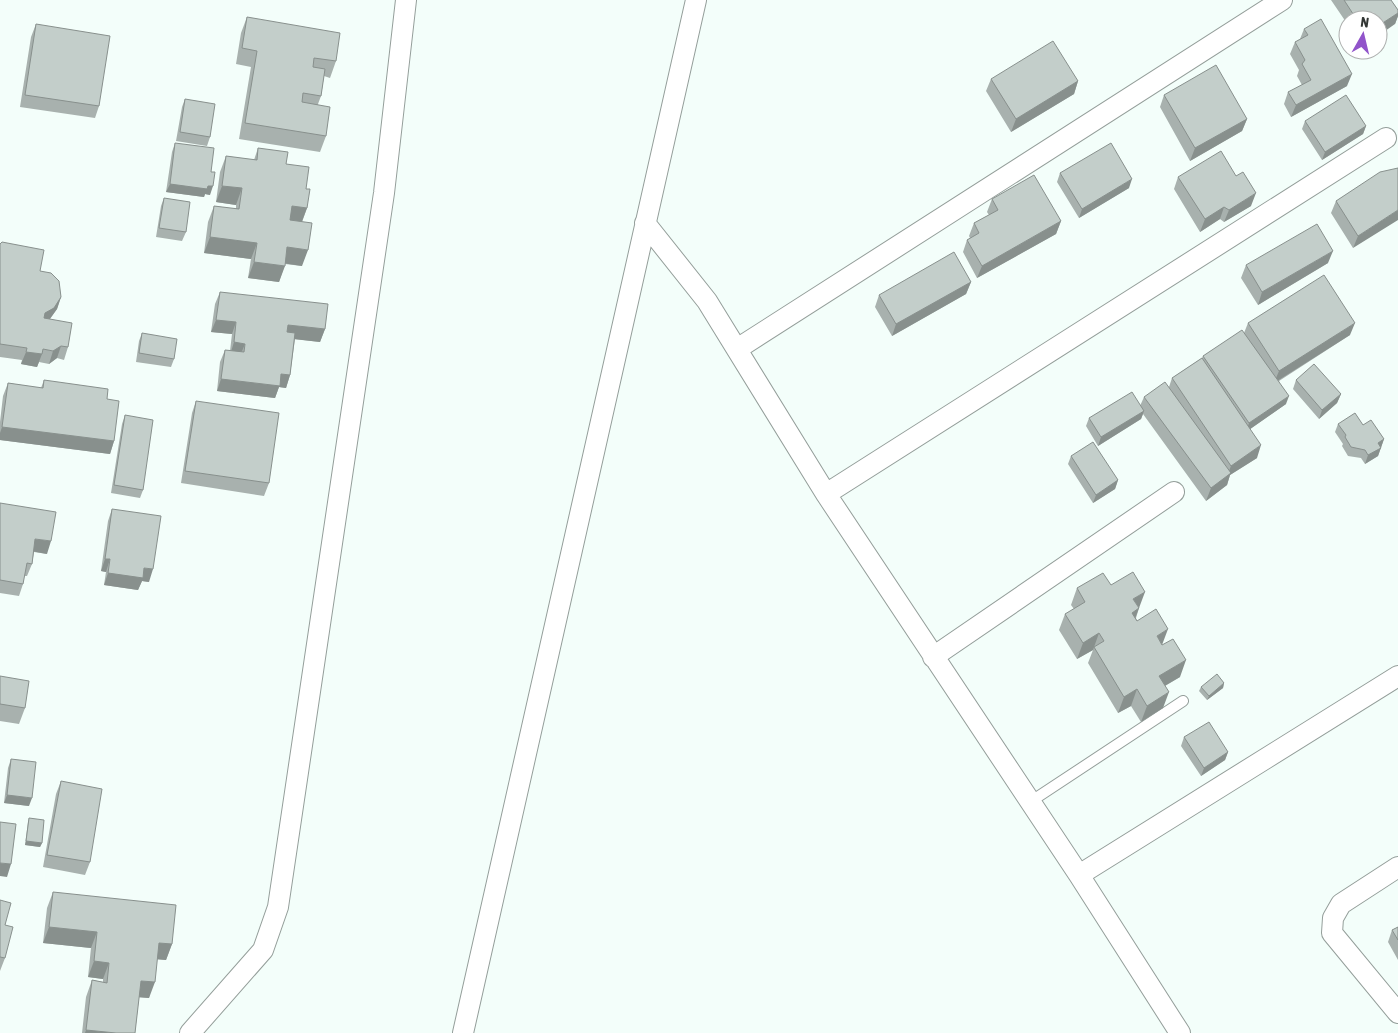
<svg xmlns="http://www.w3.org/2000/svg" width="1398" height="1033" viewBox="0 0 1398 1033" font-family="'Asap Condensed',sans-serif">
	<style>
		.lines { fill: none; stroke-linecap: round; stroke-linejoin: round }
		.lane-casing { stroke: #949e9a; stroke-width: 12 }
		.street-casing { stroke: #949e9a; stroke-width: 22 }
		.lane { stroke: #fff; stroke-width: 10 }
		.street { stroke: #fff; stroke-width: 20 }
		.wall { fill: #a8b1ae }
		.shaded-wall { fill: #88908d }
		.building { fill: #c3ceca; stroke: #88908d }
	</style>
	<rect width="100%" height="100%" fill="#f3fefa"/>
	<g class="lines">
		<defs>
			<path id="lane" d="M1030,802L1183,701"/>
			<path id="street" d="M645,223L707,301L826,494L1079,875L1180,1033
				M737,349L1282,0
				M826,494L1386,138
				M933,657L1174,492
				M1398,867L1341,904L1333,918L1332,933L1398,1013
				M1079,875L1398,676
				M190,1033L263,950L278,907L384,193L406,0
				M463,1033L696,0"/>
		</defs>
		<use href="#lane" class="lane-casing"/>
		<use href="#street" class="street-casing"/>
		<use href="#lane" class="lane"/>
		<use href="#street" class="street"/>
	</g>
	<path class="wall" d="M1331,0H1391L1398,10V16L1395,24L1378,20H1348V25Z
		M247,17L336,61L330,78L324,76L321,96L318,104L326,136L320,152L239,139L251,67L236,64L241,33Z
		M36,24L99,106L95,118L20,107L31,37Z
		M1304,29L1347,86L1291,117L1284,104L1288,92L1302,85L1297,76L1299,70L1290,54L1295,42L1300,39Z
		M991,79L1078,81L1074,94L1011,132L986,91Z
		M1164,95L1247,119L1242,131L1190,161L1160,107Z
		M185,99L210,137L207,146L176,141L182,107Z
		M1305,121L1366,126L1363,134L1322,160L1302,129Z
		M175,143L211,172L210,195L205,194L204,197L166,192L172,152Z
		M258,148L286,164L306,189L307,208L302,222V266L285,264L279,282L248,278L251,259L204,253L208,222L214,206L236,209V205L216,202L220,172L226,156L254,160Z
		M1398,168L1353,248L1331,213L1336,201Z
		M1060,173L1129,188L1079,218L1057,182Z
		M1178,177L1251,206L1224,222L1220,219L1200,232L1174,189Z
		M164,198L186,232L182,241L156,237L161,206Z
		M992,199L1061,221L1056,234L977,278L963,252L967,240L970,238L969,236L974,223L989,215L987,212Z
		M0,244L40,271L61,297L57,309L50,319L68,347L64,360L57,358L49,364L39,362L37,367L21,364L22,360L0,357Z
		M1328,263L1258,305L1241,278L1246,265Z
		M971,282L966,294L892,336L875,307L879,295Z
		M220,292L325,329L320,342L295,339L290,375L286,388L279,387L275,398L217,391L220,362L225,350L230,351L232,334L211,332L215,304Z
		M1248,323L1350,335L1279,381L1286,404L1250,429L1257,458L1230,475L1227,485L1206,501L1143,414L1141,419L1098,446L1086,426L1089,418L1140,406L1144,397L1169,387L1172,378L1202,358L1203,356L1244,333Z
		M142,333L174,359L171,367L136,362L139,341Z
		M44,380L107,399L114,441L110,454L0,440V422L3,396L8,383L41,388Z
		M1296,380L1341,394L1337,403L1319,419L1293,389Z
		M196,401L269,483L264,496L181,483L192,413Z
		M125,415L143,490L140,498L111,493L122,424Z
		M1338,424L1363,425L1384,439L1378,456L1365,464L1361,458L1348,456L1342,446L1343,444L1335,432Z
		M1071,456L1118,480L1115,489L1093,503L1068,464Z
		M0,503L47,554L34,552L32,564L27,576H24L23,584L19,596L0,593Z
		M112,509L149,582L142,581L138,590L104,585L106,572L101,571L108,521Z
		M1111,585L1139,608L1136,618L1137,621L1162,645L1180,677L1165,686L1163,708L1141,722L1131,706L1118,713L1088,663L1093,650L1077,659L1059,630L1065,614L1074,609L1071,605L1077,588Z
		M0,676L25,708L19,724L0,721Z
		M1224,683L1223,688L1207,700L1199,691L1201,687Z
		M1184,737L1228,752L1225,760L1201,776L1181,746Z
		M11,759L29,806L4,803L8,768Z
		M61,781L90,862L85,875L43,867L56,794Z
		M29,818L42,843L40,847L25,845L28,822Z
		M53,892L172,944L166,960L157,959L149,998L139,997L135,1033H82L86,997L92,980L103,982V979L88,977L91,948L43,943L47,908Z
		M0,900L5,925V958L0,971Z
		M1398,927V960L1388,942L1392,930Z"/>
	<path class="shaded-wall" d="M1398,13V16L1395,24L1378,36V26Z
		M1352,74L1347,86L1291,117L1296,105Z
		M1078,81L1074,94L1011,132L1016,119Z
		M1247,119L1242,131L1190,161L1195,148Z
		M1366,126L1363,134L1322,160L1325,152Z
		M1132,179L1129,188L1079,218L1082,209Z
		M170,184L208,186H213L210,195L205,194L204,197L166,192Z
		M222,186L242,188L236,205L216,202Z
		M1256,193L1251,206L1224,222L1229,210Z
		M292,206L307,208L301,224L287,222Z
		M1224,207L1220,219L1200,232L1205,219Z
		M1398,210V220L1353,248L1358,236Z
		M1061,221L1056,234L977,278L982,266Z
		M210,237L257,243L251,259L204,253Z
		M287,247L308,250L302,266L282,263Z
		M1333,251L1328,263L1258,305L1262,292Z
		M254,262L285,266L279,282L248,278Z
		M971,282L966,294L892,336L896,324Z
		M61,297L57,309L49,320L41,325L45,313Z
		M216,320L236,322L232,334L211,332Z
		M1355,323L1350,335L1274,383L1279,371Z
		M288,325L325,329L320,342L284,338Z
		M234,342L245,344L240,356L230,355Z
		M61,346L57,358L49,364L53,351Z
		M26,352L42,354L37,367L21,364Z
		M281,374L290,375L286,388L279,387L275,398L217,391L221,379Z
		M1341,394L1337,403L1319,419L1322,410Z
		M1289,396L1286,404L1246,432L1249,423Z
		M1144,411L1141,419L1098,446L1101,437Z
		M2,427L114,441L110,454L0,440V433Z
		M1384,439L1378,456L1365,464L1368,455L1378,443Z
		M1261,445L1257,458L1230,475L1227,485L1206,501L1211,488L1227,476L1231,466Z
		M1118,480L1115,489L1093,503L1096,495Z
		M35,539L51,541L47,554L31,551Z
		M105,559H110L106,572L101,571Z
		M144,568L153,569L149,582L142,581L138,590L104,585L108,573Z
		M1145,592L1139,608L1133,599Z
		M1139,608L1133,624L1132,613Z
		M1168,629L1162,645L1157,636Z
		M1099,633L1093,650L1077,659L1083,643Z
		M1186,660L1180,677L1154,692L1159,676Z
		M1224,683L1223,688L1207,700L1209,696Z
		M1137,689L1131,706L1118,713L1124,697Z
		M1169,692L1163,708L1141,722L1147,706Z
		M1228,752L1225,760L1201,776L1204,768Z
		M7,795L32,798L29,806L4,803Z
		M26,841L42,843L40,847L25,845Z
		M0,863L11,864L7,877L0,876Z
		M49,927L97,932L91,948L43,943Z
		M159,943L172,944L166,960L153,959Z
		M94,961L109,963L103,979L88,977Z
		M141,981L155,982L149,998L135,997Z
		M86,1030L116,1033H85Z"/>
	<path class="building" d="M1344,0H1391L1398,10V13L1378,26V20H1357Z
		M247,17L340,33L336,61L314,58L313,67L325,69L321,96L303,93L302,102L330,107L326,136L245,123L257,51L242,48Z
		M1321,19L1352,74L1296,105L1288,92L1311,80L1302,64L1305,60L1295,42L1308,35L1304,29Z
		M36,24L110,36L99,106L25,95Z
		M1053,41L1078,81L1016,119L991,79Z
		M1216,65L1247,119L1195,148L1164,95Z
		M1346,95L1366,126L1325,152L1305,121Z
		M185,99L215,104L210,137L180,132Z
		M175,143L214,148L211,172H215L213,186H208L207,189L170,184Z
		M1111,143L1132,179L1082,209L1060,173Z
		M258,148L288,152L286,164L309,167L306,189H310L307,208L292,206L290,220L312,223L308,250L287,247L285,266L254,262L257,243L210,237L214,206L239,209L242,188L222,186L226,156L257,160Z
		M1221,151L1236,176L1243,172L1256,193L1229,210L1224,207L1205,219L1178,177Z
		M1398,168V210L1358,236L1336,201L1380,172Z
		M1034,175L1061,221L982,266L967,240L979,233L974,223L998,210L992,199Z
		M164,198L190,202L186,232L159,228Z
		M1317,224L1333,251L1262,292L1246,265Z
		M2,242L44,250L40,271L51,273L59,281L61,297L54,308L45,313L44,318L72,323L68,347L61,346L53,351L43,349L42,354L26,352L27,348L0,344V244Z
		M954,252L971,282L896,324L879,295Z
		M1324,275L1355,323L1279,371L1248,323Z
		M220,292L328,304L325,329L288,325L287,332L295,333L290,375L281,374L280,386L221,379L225,350L244,352L245,344L234,342L236,322L216,320Z
		M1242,330L1289,396L1249,423L1203,356Z
		M142,333L177,339L174,359L139,353Z
		M1202,358L1261,445L1231,466L1172,378Z
		M1314,364L1341,394L1322,410L1296,380Z
		M44,380L108,389L107,399L119,401L114,441L2,427L8,383L43,388Z
		M1165,382L1231,473L1211,488L1144,397Z
		M1132,392L1144,411L1101,437L1089,418Z
		M196,401L279,413L269,483L185,471Z
		M1355,413L1363,425L1371,420L1384,439L1378,443L1381,448L1368,455L1365,450L1351,447L1345,437L1346,435L1338,424Z
		M125,415L153,420L143,490L114,485Z
		M1093,442L1118,480L1096,495L1071,456Z
		M0,503L56,512L51,541L35,539L32,564L27,563L23,584L0,580Z
		M112,509L161,516L153,569L144,568L143,578L108,573L110,559H105Z
		M1133,572L1145,592L1133,599L1139,608L1132,613L1137,621L1156,609L1168,629L1157,636L1162,645L1173,639L1186,660L1159,676L1169,692L1147,706L1137,689L1124,697L1094,647L1104,641L1099,633L1083,643L1065,614L1085,602L1077,588L1103,573L1111,585Z
		M1217,674L1224,683L1209,696L1201,687Z
		M0,676L29,681L25,708L0,704Z
		M1209,722L1228,752L1204,768L1184,737Z
		M11,759L36,762L32,798L7,795Z
		M61,781L102,789L90,862L47,855Z
		M29,818L44,820L42,843L26,841Z
		M0,822L16,824L11,864L0,863Z
		M53,892L176,905L172,944L159,943L155,982L141,981L135,1033H116L86,1030L92,980L107,983L109,963L94,961L97,932L49,927Z
		M0,900L11,903L5,925L13,927L5,958L0,957Z
		M1398,927V940L1392,930Z"/>
	<g transform="translate(1363 35) rotate(8)"><circle r="24" fill="#ffffff" stroke="#adafae"/>
	<path d="M0-4L9 19L0 12L-9 19Z" fill="#9154ca"/>
	<text y="-8" font-size="14" font-weight="bold" text-anchor="middle" fill="#323634">N</text>
	</g>
</svg>
